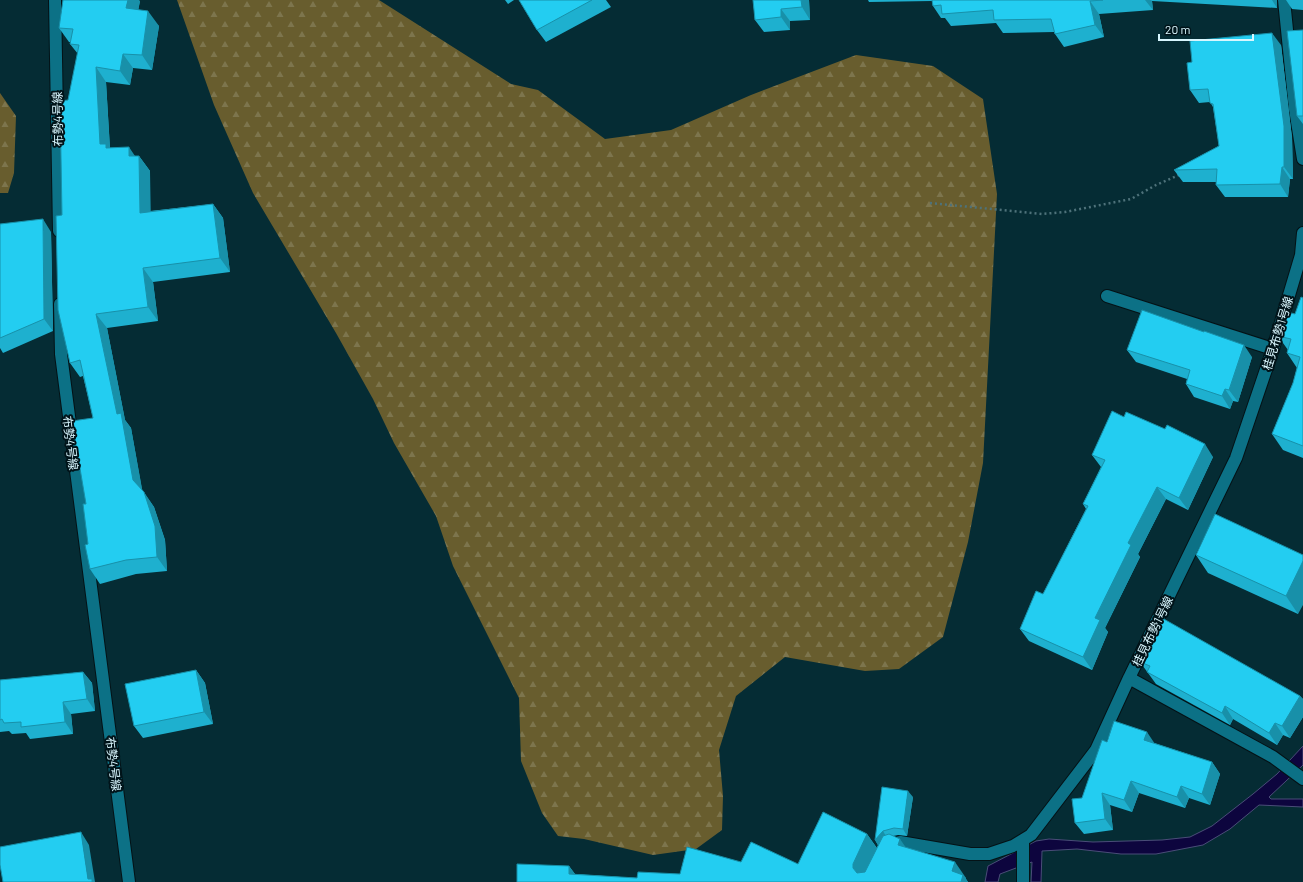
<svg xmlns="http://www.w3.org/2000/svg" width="1303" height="882" viewBox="0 0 1303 882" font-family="Barlow,'Noto Sans JP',sans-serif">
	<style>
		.forest { fill: url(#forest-firs) }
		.water { fill: #0d053e; stroke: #4a4d78 }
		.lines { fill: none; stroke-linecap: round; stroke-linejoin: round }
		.minor-casing { stroke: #041216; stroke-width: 14 }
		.path { stroke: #4e727a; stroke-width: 2.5; stroke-dasharray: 2 3; stroke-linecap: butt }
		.minor { stroke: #0c7186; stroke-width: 12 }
		.wall { fill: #1eb0cf }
		.shaded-wall { fill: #1890a9 }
		.building { fill: #23cdf1; stroke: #1890a9 }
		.labels { text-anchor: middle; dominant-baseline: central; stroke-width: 4; stroke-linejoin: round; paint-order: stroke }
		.street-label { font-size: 12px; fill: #d8f6fe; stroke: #001319 }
	</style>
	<defs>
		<pattern id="forest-firs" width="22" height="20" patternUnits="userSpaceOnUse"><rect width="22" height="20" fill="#685d2e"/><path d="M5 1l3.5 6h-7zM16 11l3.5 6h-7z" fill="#7d754d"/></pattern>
	</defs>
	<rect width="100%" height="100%" fill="#052c34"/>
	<path class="forest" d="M177,0H379L511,84L538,90L605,139L671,130L751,95L856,55L933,66L983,99L997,194L983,463L968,542L943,637L899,669L865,671L785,657L736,696L719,750L723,796L722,830L696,849L653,855L584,839L558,836L542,813L521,761L519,698L453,566L436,516L394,443L373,399L336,333L253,193L214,105Z
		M0,93L16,116L14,173L8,193H0Z"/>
	<path class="water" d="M1303,746V765L1269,797L1271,799H1303V807L1259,805L1230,829L1203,845L1156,854H1121L1077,849L1042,851L1041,882H1031L1032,862L1000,874L998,882H985L988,866L1036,841L1049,839L1093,842L1162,840L1190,837L1212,826L1253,794L1277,774Z"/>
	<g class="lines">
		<defs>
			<path id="minor" d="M55,0L59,231
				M1284,0L1295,109L1303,159
				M1107,296L1273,349
				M60,304L61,354L129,882
				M1129,678L1273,757L1303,779
				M888,848L889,845L900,842L970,854H989L1013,846L1031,835L1096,750L1129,678L1236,458L1273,349L1301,255L1303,233
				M1023,882V840"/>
		</defs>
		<use href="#minor" class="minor-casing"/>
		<path class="path" d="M930,203L1042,214L1065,212L1131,199L1156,185L1179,175"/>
		<use href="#minor" class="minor"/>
	</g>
	<path class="wall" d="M505,0H514L508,4Z
		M519,0H606L611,7L546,42L537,30Z
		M753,0H809L810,20L790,21V30L764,32L755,20Z
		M868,0H1277V8L1152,1L1153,10L1099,14L1104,37L1064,47L1055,34L1054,32L1003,33L996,23L951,26L945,18H941L933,6L932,1L869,2Z
		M1286,0H1303V10L1292,9Z
		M140,1L138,10L159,26L152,70L133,68L130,85L106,82L110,148L135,156H139L150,171V211L213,204L223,218L230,272L153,282L158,321L107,328L125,420L131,428L142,490L154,507L165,540L167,571L136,574L100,584L90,569L86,504L93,418L83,376L80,377L70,363L62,215L68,100L78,54L70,44L71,42H69L59,28Z
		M1303,30V124L1297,116Z
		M1281,45L1292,138L1293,179H1290L1288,197H1225L1216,185V182H1183L1174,170L1219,146L1213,107L1210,102L1199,103L1190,90L1192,62Z
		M0,224L51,232L53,331L3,353L0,348Z
		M1303,298V458L1283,450L1272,434L1293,383L1297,368L1287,353L1288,350L1278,336L1295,314Z
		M1127,350L1252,357L1238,402L1233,401L1230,409L1194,397L1186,384L1187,379L1136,362Z
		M1124,417L1213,457L1188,510L1166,499L1138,554L1140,557L1105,628L1108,632L1092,670L1029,641L1020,629L1043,594L1086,509L1083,504L1101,467L1092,455Z
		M1196,555H1303L1298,614L1208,573Z
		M1140,662L1300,696L1303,699V717L1290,738L1283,735L1277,745L1233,719L1230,725L1156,684Z
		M196,670L205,683L213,724L143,738L134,726Z
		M83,672L92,683L95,711L71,714L73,734L30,739L26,733L12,734L9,731L0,732V680Z
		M1107,742L1154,743L1212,762L1220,774L1210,805L1189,798L1185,808L1139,793L1132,812L1110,805L1113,830L1084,834L1075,823L1082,798Z
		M913,797L907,836L898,835L893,836L906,848L966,878V879L968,882H517L569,866L575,874L637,878L680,874L741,862L798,864L867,834L877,848L878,845L875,840Z"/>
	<path class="shaded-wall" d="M128,0H139L140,1L136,23L126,8Z
		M801,0H809L810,20L802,7Z
		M1145,0H1151L1152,1L1153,10Z
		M1272,0H1277V8Z
		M1090,1L1099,14L1104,37L1095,25Z
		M781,9L790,21V30L781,17Z
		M148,11L159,26L152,70L142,55Z
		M1272,33L1281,45L1292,138L1293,179L1284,167Z
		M123,54L133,68L130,85L120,71Z
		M96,67L106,82L110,150L100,144Z
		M129,147L139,162L129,156Z
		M139,156L150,171L151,227L140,213Z
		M1282,167L1290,179L1288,197L1280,184Z
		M213,204L223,218L230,272L220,258Z
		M43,219L51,232L53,331L44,319Z
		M143,268L153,282L158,321L148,307Z
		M96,314L107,328L125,420L131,428L143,494L133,480L117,414Z
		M1244,345L1252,357L1238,402L1229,390Z
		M1225,389L1233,401L1230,409L1222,396Z
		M1205,444L1213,457L1188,510L1179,498Z
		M1157,487L1166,499L1138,554L1140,557L1105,628L1108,632L1092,670L1083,657L1095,618L1128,543Z
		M144,492L154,507L165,540L167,571L157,557Z
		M1303,561V605L1298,614L1286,596Z
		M196,670L205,683L213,724L204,712Z
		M83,672L92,683L95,711L87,699Z
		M1300,696L1303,699V717L1290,738L1282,726Z
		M63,702L71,714L73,734L65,722Z
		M1225,706L1233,719L1230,725L1222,713Z
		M1275,723L1283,735L1277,745L1269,733Z
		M1147,732L1155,744L1144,740Z
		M1212,762L1220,774L1210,805L1202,794Z
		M1131,781L1139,793L1132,812L1124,800Z
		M1181,786L1189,798L1185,808L1177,797Z
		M908,791L913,797L907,836L903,829Z
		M1102,793L1110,805L1113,830L1105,819Z
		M883,831L887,838L879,847L875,840Z
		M81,832L89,845L95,882H90L88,879Z
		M867,834L878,850L864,882L853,868V864Z
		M900,839L911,855L898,845Z
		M955,862L966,878V879L968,882H960L952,871Z
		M569,866L580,881L569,874Z"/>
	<path class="building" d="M63,0H128L126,8L148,11L142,55L123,54L120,71L96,67L100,144H106V148L129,147V156H139L140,213L213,204L220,258L143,268L148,307L96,314L117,414L121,413L133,480L144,492L155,526L157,557L126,560L90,569L85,545L88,544L83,504H86L72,421L93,418L80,360L70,363L58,310L56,216L62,215L60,101L68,100L79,45L70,44L73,29L59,28Z
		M519,0H592L537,30Z
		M753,0H801L802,7L781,9V17L755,20Z
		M932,0H1103L1090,1L1095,25L1055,34L1051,19L994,20L993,10L942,14L941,5L933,6Z
		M1303,30V116H1297L1287,31Z
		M1272,33L1284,126V167H1282L1280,184L1216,185L1217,169L1174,170L1219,146L1213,104L1210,103L1208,89L1190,90L1187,63L1192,62L1190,41Z
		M43,219L44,319L0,338V224Z
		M1301,297L1303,298V446L1272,434L1293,383L1300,357L1287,353L1291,339L1278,336L1287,312L1295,314Z
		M1142,310L1204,332V331L1244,345L1229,390L1225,389L1222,396L1186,384L1190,370L1127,350Z
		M1112,411L1124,417L1126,412L1165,429L1167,425L1205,444L1179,498L1157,487L1128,543L1131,545L1095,618L1100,620L1083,657L1020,629L1036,591L1043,594L1088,506L1083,504L1105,460L1092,455Z
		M1215,514L1303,555V561L1286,596L1196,555Z
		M1162,618L1300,696L1282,726L1275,723L1269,733L1225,706L1222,713L1147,672L1150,666L1140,662Z
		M196,670L204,712L134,726L125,684Z
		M83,672L87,699L63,702L65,722L21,727V722L4,723L2,719L0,720V680Z
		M1114,721L1147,732L1144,740L1212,762L1202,794L1181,786L1177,797L1131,781L1124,800L1102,793L1105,819L1075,823L1072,799L1082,798L1102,740L1107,742Z
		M882,787L908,791L903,829L894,828L883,831L875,840Z
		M823,812L867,834L853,864V868L857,873L865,872L883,836L889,834L900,839L898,845L955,862L952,871L963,875L961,882H517V864L569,866V874L637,878L638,872L680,874L687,847L741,862L751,842L798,864Z
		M81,832L88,879H92V882H3L0,865V847Z"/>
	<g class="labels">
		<g class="street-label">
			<text transform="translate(57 119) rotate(-91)">布勢4号線</text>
			<text transform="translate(1277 333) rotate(-73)">桂見布勢1号線</text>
			<text transform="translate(71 443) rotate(83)">布勢4号線</text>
			<text transform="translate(1152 631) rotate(-64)">桂見布勢1号線</text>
			<text transform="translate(114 764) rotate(83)">布勢4号線</text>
		</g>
	</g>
	<path d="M1159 34v6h94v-6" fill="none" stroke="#d8f6fe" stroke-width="2"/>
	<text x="1165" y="34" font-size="12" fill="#d8f6fe" stroke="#001319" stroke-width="3" paint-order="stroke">20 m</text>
</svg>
